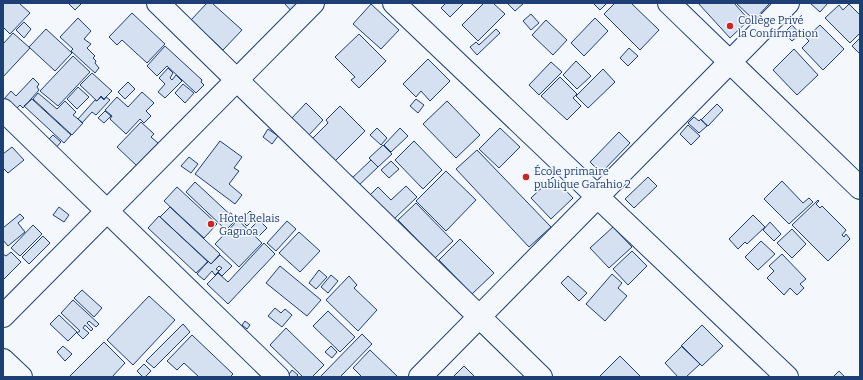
<svg xmlns="http://www.w3.org/2000/svg" width="863" height="380" viewBox="0 0 863 380" font-family="Bitter,serif">
	<style>
		.building { fill: #d5e0f0; stroke: #1d3f73 }
		.lines { fill: none; stroke-linecap: round; stroke-linejoin: round }
		.minor-casing { stroke: #1d3f73; stroke-width: 24 }
		.minor { stroke: #f4f7fb; stroke-width: 22 }
		.poi-dot { fill: #c62828; stroke: #f4f7fb; stroke-width: 1.5 }
		.labels { text-anchor: middle; dominant-baseline: central; stroke-width: 3; stroke-linejoin: round; paint-order: stroke }
		.poi-label { font-size: 11px; fill: #1d3f73; stroke: #f4f7fb; text-anchor: start }
	</style>
	<rect width="100%" height="100%" fill="#f4f7fb"/>
	<path class="building" d="M5,3H19L30,13L10,34L3,27V5Z
		M68,3H82L75,10Z
		M207,3H212L242,30L223,50L191,20Z
		M284,3H305L294,14Z
		M446,3H464L450,17L441,8Z
		M484,3H493L505,14L478,41L462,25Z
		M507,3H524L515,11Z
		M593,3H607L600,10Z
		M615,3H631L659,30L640,50L604,14Z
		M698,3H734L749,20L730,38Z
		M736,3H770L754,20Z
		M812,3H828L820,12L811,4Z
		M371,4L399,30L381,49L353,24Z
		M849,4L860,15V33L850,43L825,18L839,5L843,10Z
		M132,13L165,44L147,63L122,40L117,45L109,37Z
		M531,14L539,23L531,30L523,21Z
		M78,18L91,31L84,39L91,44L87,48L95,56L93,58L96,61L95,63L99,68L95,73L71,51L73,49L60,37Z
		M595,18L608,31L584,56L571,43Z
		M546,20L567,40L553,55L532,35Z
		M24,22L31,29L24,38L16,30Z
		M792,25L800,34L792,41L784,33Z
		M820,25L844,49L823,70L802,48L809,41L806,38Z
		M46,29L72,53L55,71L29,47Z
		M496,29L500,33L477,55L470,47L476,42L479,45Z
		M13,33L30,48L3,77V44Z
		M359,34L386,61L359,88L351,80L355,77L335,57Z
		M860,38V54L852,46Z
		M165,46L202,80L201,82L204,85L196,93L167,66L157,76L147,66Z
		M629,48L638,56L628,66L620,58Z
		M794,49L818,75L797,95L773,70Z
		M73,56L90,72L58,106L40,91Z
		M428,59L450,81L430,101L421,91L416,97L403,84Z
		M576,61L591,76L577,89L563,75Z
		M551,62L562,72L539,95L529,85Z
		M168,68L173,73L170,78L172,80L176,75L182,81L165,98L158,92L165,84L159,78Z
		M603,69L615,82L588,108L576,96Z
		M92,73L112,91L104,99L101,96L97,101L80,85Z
		M560,77L577,94L573,98L581,106L567,120L541,96Z
		M33,78L39,84L37,87L39,90L23,108L20,105L15,110L4,99L11,91L16,96Z
		M128,82L135,89L125,99L118,92Z
		M183,84L194,93L185,103L175,93Z
		M78,87L89,97L77,109L67,99Z
		M142,92L154,103L146,111L151,116L144,123L140,119L126,134L110,119L112,116L105,110L117,97L128,107Z
		M38,93L57,109L65,101L76,112L73,115L83,123L72,135L33,99Z
		M101,97L104,100L106,97L110,100L96,115L92,112L82,123L78,119L95,100L97,101Z
		M32,99L71,135L64,143L24,106Z
		M416,99L424,105L418,113L410,106Z
		M447,101L480,135L456,158L423,124Z
		M306,103L323,120L309,135L291,119Z
		M717,104L723,110L708,126L701,120Z
		M340,106L365,131L335,161L312,139L328,123L326,120Z
		M105,111L111,116L104,123L98,118Z
		M694,117L699,121L701,119L707,126L699,133L688,123Z
		M141,122L154,134L151,137L158,143L137,166L117,147Z
		M688,125L700,136L691,145L680,134Z
		M377,128L387,138L381,145L370,135Z
		M400,128L408,136L391,152L384,145Z
		M500,128L520,147L499,168L479,149Z
		M268,129L278,136L272,144L263,137Z
		M619,132L630,143L601,173L590,162Z
		M53,135L61,142L54,150L46,142Z
		M220,141L242,157L234,168L239,171L229,184L242,195L235,204L195,174Z
		M414,141L442,170L423,189L395,160Z
		M383,145L392,154L378,167L369,158Z
		M12,147L24,160L8,173L3,168V154Z
		M477,150L551,227L529,247L456,169Z
		M189,157L198,164L191,173L181,166Z
		M371,160L378,167L357,187L350,180Z
		M391,161L399,169L389,178L381,170Z
		M446,171L476,200L446,231L416,201Z
		M553,177L573,198L551,219L531,198Z
		M648,177L657,186L634,208L625,199Z
		M782,181L803,203L809,198L813,202L789,224L764,199Z
		M195,182L236,220L226,230L186,192Z
		M406,186L417,197L392,221L368,197L378,187L391,200Z
		M177,187L217,224L204,238L164,201Z
		M818,200L819,201L816,204L820,208L822,206L846,230L842,235L844,237L846,234L850,239L828,261L792,225Z
		M416,203L453,241L435,258L398,220Z
		M59,207L69,215L64,222L53,215Z
		M170,207L220,254L211,264L160,217Z
		M250,211L256,217L247,226L241,220Z
		M20,214L24,218L18,223L25,232L8,246L3,240V228Z
		M753,215L765,227L747,244L745,242L738,249L729,239Z
		M159,216L208,262L196,273L148,228Z
		M238,220L262,243L239,267L215,244Z
		M259,220L267,228L259,236L250,229Z
		M287,221L296,229L276,251L267,243Z
		M770,222L781,234L774,241L763,230Z
		M33,225L42,234L20,256L11,248Z
		M613,227L632,247L609,268L590,248Z
		M792,229L806,244L792,258L777,243Z
		M299,232L320,251L300,272L279,253Z
		M43,236L50,243L29,264L22,257Z
		M460,239L494,273L472,294L439,260Z
		M761,241L775,254L758,270L745,257Z
		M264,243L275,254L228,304L207,284L218,273L228,282Z
		M632,251L647,266L628,285L613,269Z
		M11,252L21,262L3,280V254L6,256Z
		M782,254L806,279L800,284L804,288L797,295L790,288L784,295L767,278L774,271L769,266Z
		M220,255L232,266L222,276L218,272L222,268L219,266L216,269L219,271L215,275L212,271L204,280L197,274L208,261L211,264Z
		M280,266L321,300L307,316L266,283Z
		M319,270L327,277L316,289L309,283Z
		M612,274L622,283L618,288L627,296L605,321L586,304Z
		M331,275L338,281L328,293L321,287Z
		M349,276L357,285L354,288L377,310L358,331L326,300Z
		M568,276L587,293L579,301L561,283Z
		M82,290L102,308L94,317L74,298Z
		M149,296L175,320L133,365L107,340Z
		M73,300L99,324L96,327L89,321L87,323L93,329L91,331L85,325L83,328L89,333L83,339L77,333L80,331L61,313Z
		M275,308L281,313L285,309L292,315L282,327L268,316Z
		M328,311L355,337L340,352L313,326Z
		M59,315L77,332L68,341L50,324Z
		M245,321L250,325L247,329L242,325Z
		M183,324L190,332L154,368L146,361Z
		M702,325L723,346L702,366L681,346Z
		M286,328L324,365L312,377H303L270,345Z
		M362,334L372,344L340,377H320Z
		M192,335L233,374L230,377H199L184,363L177,370L167,361Z
		M104,342L125,363L112,377H69Z
		M63,346L72,354L65,361L57,352Z
		M331,346L337,352L332,358L325,352Z
		M682,346L700,364L686,377H678L665,363Z
		M370,350L398,377H362L353,368Z
		M620,356L641,377H599Z
		M144,364L151,371L145,377H143L137,371Z
		M464,366L475,377H453Z
		M292,370L298,375L296,377H287Z
		M839,371L845,377H833Z"/>
	<g class="lines">
		<defs>
			<path id="minor" d="M158,3L541,377
				M394,3L787,377
				M669,3L860,188
				M3,110L278,377
				M3,316L313,3
				M3,360L21,377
				M420,377L788,3"/>
		</defs>
		<use href="#minor" class="minor-casing"/>
		<use href="#minor" class="minor"/>
	</g>
	<g class="poi-dot">
		<circle cx="730" cy="26" r="4"/>
		<circle cx="526" cy="177" r="4"/>
		<circle cx="211" cy="224" r="4"/>
	</g>
	<g class="labels">
		<g class="poi-label">
			<text x="738" y="20">Collège Privé<tspan x="738" dy="13">la Confirmation</tspan></text>
			<text x="534" y="171">École primaire<tspan x="534" dy="13">publique Garahio 2</tspan></text>
			<text x="219" y="218">Hôtel Relais<tspan x="219" dy="13">Gagnoa</tspan></text>
		</g>
	</g>
	<rect width="863" height="380" fill="none" stroke="#1d3f73" stroke-width="8"/>
</svg>
